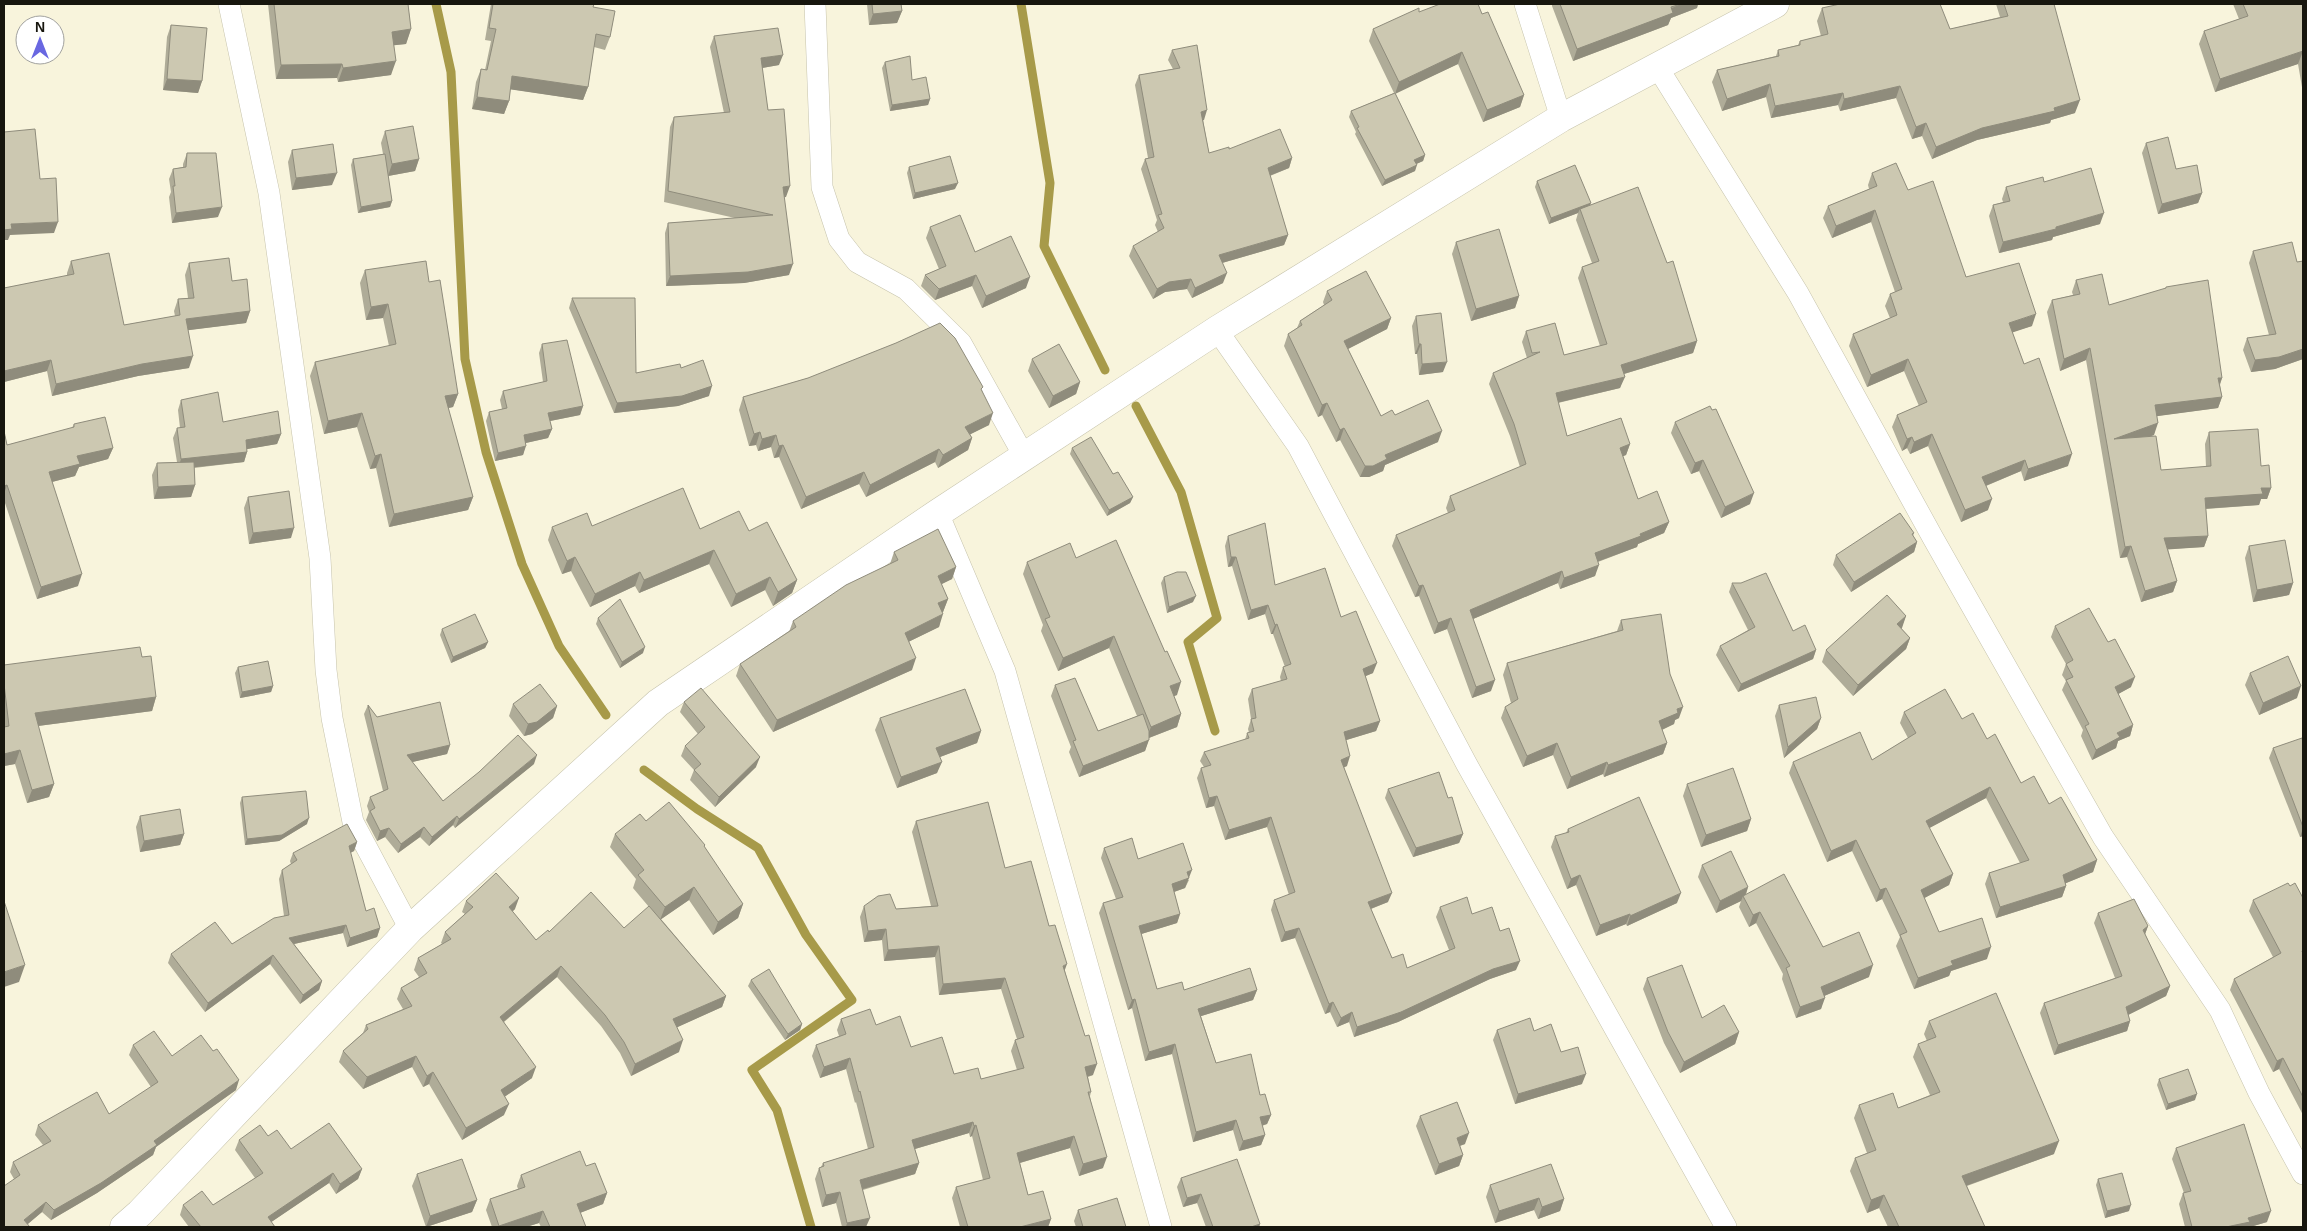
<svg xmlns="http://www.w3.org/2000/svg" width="2307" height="1231" viewBox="0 0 2307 1231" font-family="Helvetica,sans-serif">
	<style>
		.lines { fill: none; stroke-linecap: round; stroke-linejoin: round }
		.stream { stroke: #a79a49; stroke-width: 9 }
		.street-casing { stroke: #c6c3ac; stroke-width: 22 }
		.secondary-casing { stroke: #c6c3ac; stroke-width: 29 }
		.street { stroke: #fff; stroke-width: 21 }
		.secondary { stroke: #fff; stroke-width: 28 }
		.wall { fill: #afac98 }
		.shaded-wall { fill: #8f8c7c }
		.building { fill: #ccc8b1; stroke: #8f8c7c }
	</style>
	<rect width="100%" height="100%" fill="#f8f4dc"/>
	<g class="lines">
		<path class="stream" d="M436,4L451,72L465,359L486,452L522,564L559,646L606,715
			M1021,4L1050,183L1044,246L1105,370
			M1136,406L1181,492L1217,618L1188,642L1215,731
			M644,770L697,809L758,848L806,935L852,1000L752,1070L777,1110L811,1227"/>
		<defs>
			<path id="street" d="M229,4L269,193L320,558L326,670L332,718L353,822L410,929
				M815,4L822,187L839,239L857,262L906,289L961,343L1024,456
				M1525,4L1561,118
				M1658,68L1798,293L1933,538L2103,837L2220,1010L2259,1093L2303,1174
				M1217,330L1298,446L1466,763L1726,1227
				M938,513L1005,671L1161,1227"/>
			<path id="secondary" d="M124,1227L140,1213L410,929L658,703L938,513L1217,330L1561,118L1775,4"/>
		</defs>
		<use href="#street" class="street-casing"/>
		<use href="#secondary" class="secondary-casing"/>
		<use href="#street" class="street"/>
		<use href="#secondary" class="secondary"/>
	</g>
	<path class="wall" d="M268,4H408L411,29L406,44L394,45L391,75L338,82L337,78L276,79Z
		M491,4H594L593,7L610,37L605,50L594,47L588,87L583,100L510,89L509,101L504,114L472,109L476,82L481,69L485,70L491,41L485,40Z
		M867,4H901L902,11L897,23L869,25Z
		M1552,4H1698L1697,8L1671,18L1668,25L1573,61L1552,6Z
		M1996,4H2054L2075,113L2051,120L2050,123L1977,140L1932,159L1922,136L1912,139L1896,98L1840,111L1838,105L1771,118L1766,97L1722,111L1712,82L1717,70L1776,56L1778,50L1798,45L1800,41L1821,36L1817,21L1822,8L1950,29L2000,17Z
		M2233,4H2303V93L2298,64L2215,92L2199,44L2204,31L2239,19Z
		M1419,12L1482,14L1524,95L1520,107L1483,122L1458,64L1395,93L1425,155L1423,161L1416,164L1415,171L1382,186L1355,134L1356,132L1349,117L1351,111L1394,93L1369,41L1373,29Z
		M171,25L202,81L198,93L163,90L167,37Z
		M714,36L779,65L762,68L768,110L786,197H784L789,275L744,283L666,286L665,233L668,223L735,218L664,202L670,127L674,117L724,113L710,47Z
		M1172,50L1204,120H1203L1209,153L1229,149L1292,158L1289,168L1270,176L1288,235L1284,245L1222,263L1223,283L1192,298L1187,289L1165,292L1153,299L1129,256L1133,246L1158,232L1155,225L1157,220L1141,169L1145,159L1148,158L1135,85L1139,75L1173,69L1168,60Z
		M885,62L912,80L930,99L928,105L890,111L882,68Z
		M385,131L419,159L415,171L388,176L392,201L390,207L358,213L351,165L353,159L383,154L381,143Z
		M2146,143L2176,169L2202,193L2198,203L2158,214L2142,153Z
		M292,150L332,185L292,190L288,162Z
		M187,153L218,217L172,223L169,197L171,192L169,179L173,169L183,167V164Z
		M909,167L955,189L913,199L907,173Z
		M1872,173L1908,190L1966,277L2032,326L2012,332L2024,364L2068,466L2024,481L2021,471L1986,486L1988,510L1961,522L1928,446L1910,454L1907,448L1902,451L1892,427L1897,415L1919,406L1904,371L1867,387L1849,346L1853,334L1890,318L1885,306L1890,294L1895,292L1871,222L1832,238L1823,218L1828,206L1869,189L1868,185Z
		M1537,181L1590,205L1697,341L1693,353L1624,374L1620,388L1558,403L1567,436L1630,444L1626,455L1623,456L1638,499L1669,522L1664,533L1638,544L1637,547L1598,562L1595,576L1560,589L1558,583L1473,619L1491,691L1472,698L1447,629L1434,634L1419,596L1415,597L1392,546L1396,535L1448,513L1446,508L1450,496L1520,467L1510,436L1489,384L1493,373L1527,358L1522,342L1526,331L1564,355L1600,346L1578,278L1582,267L1592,263L1576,220L1578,213L1549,224L1535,187Z
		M2044,182L2100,224L2053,237L2052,240L1999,253L1989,216L1993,205L2003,202L2002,199L2006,187Z
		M930,227L975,252L1026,288L982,308L972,286L935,300L921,286L925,275L939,269L926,238Z
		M1456,242L1519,296L1515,308L1471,321L1452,254Z
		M2253,251L2297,262L2303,261V359L2275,369L2251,372L2243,350L2247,338L2269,335L2249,263Z
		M71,261L124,325L175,316L174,311L178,299L188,298L185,275L189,263L232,281L250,311L246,323L188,330L189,368L138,376L52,396L47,371L4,382V288L67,276V273Z
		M365,270L429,282L458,394L453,407L448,408L473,497L468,510L389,527L376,468L370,469L357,427L324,434L310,376L315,362L389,346L383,318L366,320L360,283Z
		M2076,280L2109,305L2165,289L2166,287L2222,378L2220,385L2222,397L2218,408L2156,416L2154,435L2147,437L2161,470L2206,467L2205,444L2209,432L2261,466L2271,488L2267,499H2261L2259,505L2206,509L2208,536L2204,547L2168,549L2177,581L2173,592L2141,602L2127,557L2120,558L2086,360L2060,371L2047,312L2052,300L2073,295L2072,292Z
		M1327,291L1391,318L1387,329L1348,349L1381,416L1395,415L1438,442L1385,465L1383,471L1369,477H1360L1340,440L1336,442L1322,415L1318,417L1284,346L1288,334L1297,328L1300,321L1324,305L1323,302Z
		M572,298L636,373L681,368L709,396L678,406L614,413L569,308Z
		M1416,316L1443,372L1419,375L1417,354H1415L1412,326Z
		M542,344L583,406L580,415L550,421L552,429L548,438L526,443L523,455L495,461L486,421L489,412L502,409L500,400L503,391L543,382L539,353Z
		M1032,359L1080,382L1076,394L1049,408L1028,371Z
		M808,378L982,390L989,425L970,434L972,438L968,450L938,468L935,462L866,497L859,484L801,509L779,457L774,458L771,447L758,451L756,445L749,446L739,410L743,397Z
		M181,400L223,422L281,434L277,444L247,449V452L244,462L194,468L195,485L191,497L154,499L152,475L157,463L177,462L173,438L177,428H180L178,410Z
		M1675,422L1750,504L1721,518L1699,471L1691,474L1671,433Z
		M74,424L113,448L108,459L79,467L75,476L52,482L78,586L37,599L4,500V431L7,445L72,428Z
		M1072,448L1113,474L1133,497L1130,503L1107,516L1070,454Z
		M248,497L291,538L249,544L244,508Z
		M592,526L749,531L797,580L792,593L773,606L765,590L731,607L709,564L639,593L635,586L590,607L571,571L562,574L548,540L552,527Z
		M1914,533L1913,536L1917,542L1914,552L1851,592L1833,565L1836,555Z
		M1228,536L1275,585L1341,617L1373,673L1365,676L1380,721L1376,731L1346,740L1347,766L1344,767L1388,902L1371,909L1392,958L1407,968L1449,950L1436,917L1440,907L1472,914L1500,931L1516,970L1490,979L1398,1022L1354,1037L1349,1022L1337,1027L1330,1012L1325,1014L1295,938L1281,942L1271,910L1274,900L1289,895L1267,827L1225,840L1214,806L1206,808L1197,778L1201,768L1204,767L1200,761L1204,752L1245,740L1247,733H1249L1248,729L1251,719L1248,699L1252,689L1281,681L1280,677L1283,667H1285L1273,634H1271L1265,614L1248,620L1232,566L1228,567L1225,546Z
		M2249,546L2293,583L2289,595L2253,602L2245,558Z
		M894,552L956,567L952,579L941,584L948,599L943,612H942L939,627L908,642L912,670L773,732L736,676L740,664L789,632L793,621L890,564Z
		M1076,558L1177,695L1174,696L1181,714L1177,727L1149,738L1145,751L1079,777L1069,752L1071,747L1051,696L1055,685L1098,731L1137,716L1109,648L1058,671L1041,631L1043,625L1023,574L1027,562Z
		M1164,577L1193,602L1167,613L1161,583Z
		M1732,583L1793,631L1816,650L1813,659L1738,692L1716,655L1720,646L1748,630L1729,592Z
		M1906,616L1901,628L1910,638L1906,649L1853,696L1822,662L1826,650Z
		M598,618L643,653L620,668L596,624Z
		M1621,620L1670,674L1679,718L1675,720L1674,724L1662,730L1667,743L1663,754L1604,777L1603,774L1567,789L1553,755L1523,767L1501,718L1505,707L1511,703L1503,675L1507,663L1617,631Z
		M2055,626L2131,687L2118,694L2133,725L2130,736L2118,741L2116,748L2092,760L2081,736L2083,730L2062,690L2066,681L2062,675L2066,664L2051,637Z
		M442,629L488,642L485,648L451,663L440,635Z
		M142,657L156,697L152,711L38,726L54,784L49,797L27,803L15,764L4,766V665Z
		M238,667L273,686L271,692L240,698L235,673Z
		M2250,673L2297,698L2259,715L2245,685Z
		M684,702L756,767L715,807L690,780L694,770L681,756L685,746L698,734L680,712Z
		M513,704L557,706L553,718L532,734L524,736L509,716Z
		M368,705L377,717L450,745L447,754L412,762L443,801L534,764L455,828L453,825L429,846L420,837L398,853L385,837L377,841L366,820L369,812L367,806L370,797L383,791L364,714Z
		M1779,705L1821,718L1817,729L1784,758L1775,716Z
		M1904,712L1962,719L1987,739L2021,783L2049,804L2097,860L2093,872L2066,883V886L2062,897L1996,918L1985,884L1989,873L2020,863L1986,798L1929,828L1953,874L1949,885L1924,898L1939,932L1987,959L1951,971L1949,976L1914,989L1896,946L1900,937L1882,899L1876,902L1852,851L1827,862L1789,773L1793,762L1872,760L1908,738L1900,723Z
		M880,718L981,731L977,743L940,757L937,773L897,788L875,730Z
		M2303,742V836L2300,837L2269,758L2273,748Z
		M1687,784L1751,819L1747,831L1701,847L1683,796Z
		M1388,789L1448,798L1463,834L1459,843L1413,857L1385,798Z
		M242,797L307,824L279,841L245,845L240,803Z
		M140,816L184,834L180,845L140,852L136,827Z
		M646,821L704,848L743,904L738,918L713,935L689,900L661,919L726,996L722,1007L677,1027L679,1052L631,1076L620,1053L601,1026L557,977L504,1022L532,1078L504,1097V1115L462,1140L429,1084L423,1087L412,1067L363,1089L339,1062L343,1051L363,1033L366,1025L403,1009L397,999L401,988L419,977L414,970L418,958L442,944L441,943L445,932L465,914L462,912L466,901L515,909L512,912L536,940L549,932L624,928L649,907L633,888L636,879L610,847L615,834Z
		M916,821L1005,868L1049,926L1065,971L1093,1075L1088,1077L1091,1092L1090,1096L1103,1168L1079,1176L1070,1148L1020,1163L1028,1195L1051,1219L1048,1227H960L952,1198L956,1187L983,1180L972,1136L970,1137L969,1133L915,1149L919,1163L915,1174L863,1190L866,1227H842L836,1203L822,1207L815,1179L819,1168L821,1167L823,1163L868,1149L856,1102L855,1103L846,1069L820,1078L812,1056L816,1045L839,1036L837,1030L841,1019L876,1025L954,1074L981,1079L1017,1070L1011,1051L1015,1040L1017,1039L1001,989L939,995L935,957L884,961L882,940L864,942L860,917L864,906L896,909L931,906L912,832Z
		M1568,829L1677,903L1627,926L1626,924L1596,936L1576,885L1567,889L1551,847L1555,836L1566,833Z
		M357,842L354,851L350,853L366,911L380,928L377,937L347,947L343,933L294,944L322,981L319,990L300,1004L270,964L205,1012L168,963L171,954L232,944L284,916L279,879L282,870L291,864L290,861L293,853Z
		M1104,848L1138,859L1189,880L1185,888L1174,892L1180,914L1177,923L1141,934L1157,989L1184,990H1257L1253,1000L1201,1016L1216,1063L1260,1095L1271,1115L1267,1124L1262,1126L1265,1135L1261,1145L1239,1151L1233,1130L1193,1142L1172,1054L1145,1061L1132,1008L1128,1010L1099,913L1103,903L1116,899L1101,858Z
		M1702,865L1748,887L1746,895L1869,977L1824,996L1821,1009L1796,1018L1782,979L1783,974L1756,923L1749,927L1739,907L1741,901L1716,913L1698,877Z
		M2290,886L2303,898V1115L2279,1069L2273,1072L2230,990L2234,979L2273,957L2249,911L2253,900Z
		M2098,913L2148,926L2145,934L2170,986L2166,996L2128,1015L2130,1021L2127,1031L2054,1055L2040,1013L2044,1003L2115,978L2094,923Z
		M1647,978L1702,1018L1739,1032L1735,1044L1680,1073L1664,1043L1643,989Z
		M751,980L802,1024L800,1030L785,1040L748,986Z
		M1929,1021L2054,1154L1967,1186L1985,1227H1888L1879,1208L1867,1213L1850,1171L1855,1158L1867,1153L1854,1118L1859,1105L1898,1108L1930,1095L1913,1057L1918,1044L1927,1041L1924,1034Z
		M1497,1030L1534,1031L1561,1052L1582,1084L1515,1104L1493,1040Z
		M133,1045L172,1056L236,1090L156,1147L153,1155L97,1193L51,1220L42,1212L28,1224L4,1227L14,1179L10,1172L13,1162L43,1145L35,1135L38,1125L109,1114L151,1087L129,1055Z
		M2159,1079L2195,1100L2166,1110L2157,1085Z
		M1420,1116L1465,1144L1460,1146L1463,1155L1459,1166L1435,1175L1416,1126Z
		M268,1136L291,1149L362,1169L358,1179L336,1194L329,1183L271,1222L275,1227H189L180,1215L183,1205H213L255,1178L235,1150L239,1140Z
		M2176,1148L2267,1222L2250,1227H2185L2179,1204L2183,1193H2184L2172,1159Z
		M586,1166L607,1193L603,1204L580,1213L586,1227H541L539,1223L526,1227H492L486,1210L490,1199L518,1189L517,1186L521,1175Z
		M417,1174L477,1200L472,1212L426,1227L412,1186Z
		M1181,1178L1260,1224L1259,1227H1206L1197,1203L1183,1207L1177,1187Z
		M2098,1179L2129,1211L2105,1218L2096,1185Z
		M1490,1185L1564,1199L1560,1211L1538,1219L1534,1210L1495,1223L1486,1197Z
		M1078,1210L1126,1227H1076L1074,1221Z"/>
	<path class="shaded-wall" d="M1681,4H1698L1697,8L1671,18L1668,25L1573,61L1577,49Z
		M902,11L897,23L869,25L873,14Z
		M411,29L406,44L387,46L392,32Z
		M2303,51L2298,64L2215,92L2220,79Z
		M1462,52L1458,64L1395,94L1399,82Z
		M783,55L779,65L757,69L761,58Z
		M396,61L391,75L338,82L343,68Z
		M342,64L337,78L276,79L281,65Z
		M512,76L588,87L583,100L508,89Z
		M167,79L202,81L198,93L163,90Z
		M1770,84L1766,97L1722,111L1727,99Z
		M1900,86L1896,98L1840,111L1844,99Z
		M1843,93L1838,105L1771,118L1775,106Z
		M1524,95L1520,107L1483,122L1487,110Z
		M477,97L509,101L504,114L472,109Z
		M930,99L928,105L890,111L892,105Z
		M2080,100L2075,113L2051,120L2050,123L1977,140L1932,159L1936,147L1982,128L2054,108Z
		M1207,110L1204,120L1198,122L1201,112Z
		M1926,123L1922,136L1912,139L1916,127Z
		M1425,155L1423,161L1412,166L1414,160Z
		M1292,158L1289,168L1264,178L1268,168Z
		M419,159L415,171L388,176L392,164Z
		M1417,165L1415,171L1382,186L1385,180Z
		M337,173L332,185L292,190L296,178Z
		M958,183L955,189L913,199L915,193Z
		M790,186L786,197L779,198L783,187Z
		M2202,193L2198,203L2158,214L2162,204Z
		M392,201L390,207L358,213L361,207Z
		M1591,203L1589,209H1580L1578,213L1549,224L1551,218Z
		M222,207L218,217L172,223L176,213Z
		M1875,210L1871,222L1832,238L1836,226Z
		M2104,213L2100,224L2053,237L2052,240L1999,253L2003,242Z
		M58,222L54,233L10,235L8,240H4V230L11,224Z
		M1288,235L1284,245L1215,265L1219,255Z
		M793,264L789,275L744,283L666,286L670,276Z
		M1227,273L1223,283L1192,298L1195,288Z
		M976,275L972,286L935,300L939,289Z
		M1030,277L1026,288L982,308L986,296Z
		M1191,279L1187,289L1165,292L1153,299L1157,289L1169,282Z
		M1519,296L1515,308L1471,321L1476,309Z
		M388,304L383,318L366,320L371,307Z
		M250,311L246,323L182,331L186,319Z
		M2036,314L2032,326L2005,335L2009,323Z
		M1391,318L1387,329L1340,353L1344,341Z
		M1697,341L1693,353L1617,376L1621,365Z
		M1419,344H1421L1417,354H1415Z
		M2090,348L2086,360L2060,371L2064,359Z
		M2303,349V359L2275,369L2251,372L2255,360Z
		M193,356L189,368L138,376L52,396L56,384L142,364Z
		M1908,359L1904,371L1867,387L1871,375Z
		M51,360L47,371L4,382V371Z
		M1447,362L1443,372L1419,375L1422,364Z
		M1625,377L1620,388L1552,404L1556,393Z
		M2218,378H2222L2218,389Z
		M1080,382L1076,394L1049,408L1053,396Z
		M712,386L709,396L678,406L614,413L617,403Z
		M458,394L453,407L440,410L445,396Z
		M2222,397L2218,408L2151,417L2155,405Z
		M1327,403L1322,415L1318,417L1322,405Z
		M583,406L580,415L545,422L548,413Z
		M362,413L357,427L324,434L328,421Z
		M993,413L989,425L961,439L965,427Z
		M2158,423L2154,435L2110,451L2114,439Z
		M1344,428L1340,440L1336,442L1340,430Z
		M552,429L548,438L521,444L524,435Z
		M1442,431L1438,442L1385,465L1383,471L1369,477H1360L1365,466L1385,455Z
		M760,432L756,445L749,446L754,434Z
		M281,434L277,444L242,450L246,440Z
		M1932,434L1928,446L1910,454L1914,442Z
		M776,435L771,447L758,451L762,439Z
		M1912,437L1907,448L1902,451L1907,439Z
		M972,438L968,450L938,468L943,455Z
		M1630,444L1626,455L1616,459L1620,448Z
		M783,445L779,457L774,458L779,446Z
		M526,446L523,455L495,461L498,453Z
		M113,448L108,459L79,467L75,476L44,484L49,472L77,456Z
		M939,449L935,462L866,497L870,485Z
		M247,452L244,462L178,469L181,459Z
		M381,454L376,468L370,469L375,456Z
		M2072,454L2068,466L2024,481L2028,469Z
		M1703,460L1699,471L1691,474L1695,463Z
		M2025,460L2021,471L1978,489L1982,477Z
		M864,472L859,484L801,509L806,497Z
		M7,485L4,494V486Z
		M195,485L191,497L154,499L158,487Z
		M2261,488H2271L2267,499H2261L2259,505L2201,509L2205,498Z
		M1754,493L1750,504L1721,518L1725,507Z
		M473,497L468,510L389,527L394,514Z
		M1133,497L1130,503L1107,516L1109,510Z
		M1992,499L1988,510L1961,522L1965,510Z
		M1669,522L1664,533L1638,544L1637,547L1591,564L1595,553Z
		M294,528L291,538L249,544L253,533Z
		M2208,536L2204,547L2160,550L2164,538Z
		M1917,542L1914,552L1851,592L1854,582Z
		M2131,546L2127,557L2120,558L2125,547Z
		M714,550L709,564L639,593L644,580Z
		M575,557L571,571L562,574L567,561Z
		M1231,557H1236L1232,566L1228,567Z
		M1599,565L1595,576L1560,589L1564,578Z
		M956,567L952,579L934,588L938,576Z
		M1562,571L1558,583L1466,622L1470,610Z
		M640,572L635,586L590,607L595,594Z
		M82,574L78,586L37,599L41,587Z
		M770,577L765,590L731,607L736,594Z
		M797,580L792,593L773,606L778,592Z
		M2177,581L2173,592L2141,602L2145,591Z
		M2293,583L2289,595L2253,602L2257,590Z
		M1423,585L1419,596L1415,597L1419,586Z
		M1196,596L1193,602L1167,613L1169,607Z
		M948,599L943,612L934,615L938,603Z
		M1268,605L1265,614L1248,620L1251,610Z
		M943,614L939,627L900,646L905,633Z
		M1906,616L1902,628L1893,636L1897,624Z
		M1451,618L1447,629L1434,634L1438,623Z
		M1277,624L1273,634H1271L1275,625Z
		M1114,636L1109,648L1058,671L1063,658Z
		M1910,638L1906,649L1853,696L1858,685Z
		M488,642L485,648L451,663L453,657Z
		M645,647L643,653L620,668L622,662Z
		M1816,650L1813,659L1738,692L1741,684Z
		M916,658L912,670L773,732L777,720Z
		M1377,663L1373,673L1359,679L1363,669Z
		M2135,677L2131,687L2111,698L2115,687Z
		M1495,680L1491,691L1472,698L1476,687Z
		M1181,682L1177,695L1166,699L1170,686Z
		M273,686L271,692L240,698L242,692Z
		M2301,686L2297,698L2259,715L2263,703Z
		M156,697L152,711L30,727L35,713Z
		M557,706L553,718L532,734L524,736L528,724Z
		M1683,707L1679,718L1675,720L1674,724L1655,733L1659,721L1677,709Z
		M1181,714L1177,727L1146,739L1151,727Z
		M1821,718L1817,729L1784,758L1788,747Z
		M1380,721L1376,731L1340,742L1344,732Z
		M2133,725L2130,736L2118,741L2116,748L2092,760L2096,750L2117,733Z
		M981,731L977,743L932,760L936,748Z
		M1149,740L1145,751L1079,777L1083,766Z
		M1557,743L1553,755L1523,767L1527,756Z
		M1667,743L1663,754L1604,777L1608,765Z
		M450,745L447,754L404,764L407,755Z
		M20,750L15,764L4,766V754Z
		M537,755L534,764L455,828L459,819Z
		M1350,756L1347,766L1338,770L1341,760Z
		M760,757L756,767L715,807L719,797Z
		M942,762L937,773L897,788L901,777Z
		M1607,762L1603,774L1567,789L1571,777Z
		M54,784L49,797L27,803L32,790Z
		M1990,787L1986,798L1922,832L1926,821Z
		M1217,796L1214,806L1206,808L1209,798Z
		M457,816L453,825L429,846L432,837Z
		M1271,817L1267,827L1225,840L1229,830Z
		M309,818L307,824L279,841L245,845L247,839Z
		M1751,819L1747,831L1701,847L1706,835Z
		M424,827L420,837L398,853L401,844Z
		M389,828L385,837L377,841L380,831Z
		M2303,828V836L2300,837Z
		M184,834L180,845L140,852L144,841Z
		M1463,834L1459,843L1413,857L1416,848Z
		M1856,840L1852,851L1827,862L1831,851Z
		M357,842L354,851L346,855L349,846Z
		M2097,860L2093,872L2059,886L2063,875Z
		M1192,870L1185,888L1168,894L1172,884L1187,872Z
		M1953,874L1949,885L1917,902L1921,890Z
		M1580,875L1576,885L1567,889L1571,879Z
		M2066,886L2062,897L1996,918L2000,907Z
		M694,887L689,900L660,920L665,907Z
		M1748,887L1744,899L1743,896L1741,901L1716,913L1720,901Z
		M1886,888L1882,899L1876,902L1880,890Z
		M1392,893L1388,902L1365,911L1368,902Z
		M1681,893L1677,903L1627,926L1630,916Z
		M519,898L515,909L505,918L509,907Z
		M743,904L738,918L713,935L718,922Z
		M1760,912L1756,923L1749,927L1753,915Z
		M1180,914L1177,923L1135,936L1139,926Z
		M1630,914L1626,924L1596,936L1600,925Z
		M346,925L343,933L285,946L289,938Z
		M2148,926L2144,937L2143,930Z
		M380,928L377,937L347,947L350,938Z
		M1299,928L1295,938L1281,942L1285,932Z
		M886,929L882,940L864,942L868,931Z
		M939,946L935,957L884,961L888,950Z
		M1991,947L1987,959L1951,971L1949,976L1914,989L1918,978L1951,961Z
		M273,955L270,964L205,1012L208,1003Z
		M1520,961L1516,970L1490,979L1398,1022L1354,1037L1357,1027L1493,969Z
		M1067,964L1063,975V966Z
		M25,965L19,982L4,987V972Z
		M1873,965L1869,977L1817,999L1821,987Z
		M561,966L557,977L496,1028L500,1017Z
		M1005,978L1001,989L939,995L943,984Z
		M322,981L319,990L300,1004L303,995Z
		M2170,986L2166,996L2122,1018L2126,1007Z
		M1257,990L1253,1000L1195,1018L1198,1009Z
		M726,996L722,1007L669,1031L673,1019Z
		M1825,998L1821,1009L1796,1018L1800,1007Z
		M1135,999L1132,1008L1128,1010L1132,1000Z
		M1333,1002L1330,1012L1325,1014L1329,1004Z
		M1352,1012L1349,1022L1337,1027L1341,1018Z
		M2130,1021L2127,1031L2054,1055L2058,1045Z
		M802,1024L800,1030L785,1040L788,1034Z
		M1739,1032L1735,1044L1680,1073L1684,1062Z
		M683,1040L679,1052L631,1076L635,1064Z
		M1175,1044L1172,1054L1145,1061L1149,1052Z
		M416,1056L412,1067L363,1089L367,1077Z
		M850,1058L846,1069L820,1078L824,1067Z
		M2283,1058L2279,1069L2273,1072L2277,1061Z
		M1097,1064L1093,1075L1081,1078L1085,1067Z
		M536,1067L532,1078L497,1102L501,1090Z
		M433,1072L429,1084L423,1087L427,1076Z
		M1586,1074L1582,1084L1515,1104L1518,1094Z
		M239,1080L236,1090L156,1147L153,1155L97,1193L51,1220L54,1210Z
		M2197,1094L2195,1100L2166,1110L2168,1104Z
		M509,1104L504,1115L462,1140L466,1128Z
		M1271,1115L1267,1124L1256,1127L1260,1117Z
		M1236,1120L1233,1130L1193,1142L1196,1132Z
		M973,1122L969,1133L908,1151L912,1140Z
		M976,1125L972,1136L970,1137L974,1126Z
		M1469,1133L1465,1144L1453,1148L1457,1138Z
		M1265,1135L1261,1145L1239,1151L1243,1141Z
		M1074,1136L1070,1148L1013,1165L1017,1153Z
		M2059,1141L2054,1154L1957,1189L1962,1176Z
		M1463,1155L1459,1166L1435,1175L1439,1164Z
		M1107,1157L1103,1168L1079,1176L1083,1164Z
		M919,1163L915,1174L856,1191L860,1180Z
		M362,1169L358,1179L336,1194L340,1184Z
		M333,1173L329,1183L264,1227L268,1217Z
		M840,1192L836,1203L822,1207L826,1195Z
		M607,1193L603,1204L572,1216L577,1204Z
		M1201,1194L1197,1203L1183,1207L1187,1198Z
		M1884,1195L1879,1208L1867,1213L1871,1200Z
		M1539,1198L1534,1210L1495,1223L1499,1211Z
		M1564,1199L1560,1211L1538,1219L1542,1207Z
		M477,1200L472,1212L426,1227L430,1216Z
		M46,1202L42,1212L24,1227V1220Z
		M2131,1205L2129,1211L2105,1218L2107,1211Z
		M543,1211L539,1223L526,1227H499V1226Z
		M2271,1211L2267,1222L2250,1227H2226L2248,1218Z
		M870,1218L866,1227H846L847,1223Z
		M1051,1219L1048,1227H1020Z
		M1260,1224L1259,1227H1251Z"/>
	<path class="building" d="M274,4H408L411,29L392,32L396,61L343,68L342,64L281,65Z
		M493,4H594L593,7L615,11L610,37L596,34L588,87L512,76L509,101L477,97L481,69L487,70L496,29L489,28Z
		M872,4H901L902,11L873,14Z
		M1440,4H1478L1482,14L1488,12L1524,95L1487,110L1462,52L1399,82L1373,29L1419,8V12Z
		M1560,4H1681L1671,7L1673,13L1577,49Z
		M1840,4H1940L1950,29L2008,16L2004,4H2054L2080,100L2054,108L2055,111L1982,128L1936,147L1926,123L1916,127L1900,86L1844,99L1843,93L1775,106L1770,84L1727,99L1717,70L1779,56L1778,50L1800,45V41L1828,34L1822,8Z
		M2243,4H2303V54V51L2220,79L2204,31L2248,16Z
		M171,25L207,28L202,81L167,79Z
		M778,28L783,55L761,58L768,110L784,109L790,186L783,187L793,264L748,272L670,276L668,223L773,215L668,191L674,117L730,112L714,36Z
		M1197,45L1207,110L1201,112L1209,153L1229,147V149L1280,129L1292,158L1268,168L1288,235L1219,255L1227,273L1195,288L1191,279L1169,282L1157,289L1133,246L1164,228L1158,215L1162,214L1145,159L1154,157L1139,75L1180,68L1172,50Z
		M910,56L912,80L926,77L930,99L892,105L885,62Z
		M1395,93L1425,155L1414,160L1417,165L1385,180L1357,128L1359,127L1351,111Z
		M413,126L419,159L392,164L385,131Z
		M35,129L40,179L56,178L58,222L11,224L12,229L4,230V132Z
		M2168,137L2176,169L2197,165L2202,193L2162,204L2146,143Z
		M333,144L337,173L296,178L292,150Z
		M187,153H216L222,207L176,213L173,186H175L173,169L186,167Z
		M385,154L392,201L361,207L353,159Z
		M950,156L958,183L915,193L909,167Z
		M1896,163L1908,190L1933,181L1966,277L2019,263L2036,314L2009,323L2024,364L2039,358L2072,454L2028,469L2025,460L1982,477L1992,499L1965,510L1932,434L1914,442L1912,437L1907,439L1897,415L1927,402L1908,359L1871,375L1853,334L1897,315L1890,294L1902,289L1875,210L1836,226L1828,206L1877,186L1872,173Z
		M1575,165L1591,203L1551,218L1537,181Z
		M2091,168L2104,213L2056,227V229L2003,242L1993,205L2010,201L2006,187L2043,177L2044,182Z
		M1638,187L1667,263L1673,261L1697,341L1621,365L1625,377L1556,393L1567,436L1621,418L1630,444L1620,448L1638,499L1657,491L1669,522L1640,534L1641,536L1595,553L1599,565L1564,578L1562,571L1470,610L1495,680L1476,687L1451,618L1438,623L1423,585L1419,586L1396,535L1455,510L1450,496L1526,464L1514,424L1493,373L1540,352L1532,353L1526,331L1555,323L1564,355L1607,344L1582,267L1599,261L1580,209Z
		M960,215L975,252L1011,236L1030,277L986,296L976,275L939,289L925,275L946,266L930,227Z
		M1499,229L1519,296L1476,309L1456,242Z
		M2292,242L2297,262L2303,261V349L2279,357L2255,360L2247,338L2276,334L2253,251Z
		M109,253L124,325L180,315L178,299L194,298L189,263L229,258L232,281L247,279L250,311L186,319L193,356L142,364L56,384L51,360L4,371V288L74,274L71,261Z
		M426,261L429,282L440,280L458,394L445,396L473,497L394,514L381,454L375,456L362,413L328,421L315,362L396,344L388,304L371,307L365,270Z
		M1366,271L1391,318L1344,341L1381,416L1392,410L1395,415L1428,400L1442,431L1385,455L1387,459L1373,466H1365L1344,428L1340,430L1327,403L1322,405L1288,334L1302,325L1300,321L1332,300L1327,291Z
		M2102,274L2109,305L2166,288V287L2208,280L2222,378H2218L2222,397L2155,405L2158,423L2114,439L2156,436L2161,470L2211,466L2209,432L2258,429L2261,466L2269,465L2271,488H2261L2263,494L2205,498L2208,536L2164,538L2177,581L2145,591L2131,546L2125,547L2090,348L2064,359L2052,300L2080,294L2076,280Z
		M572,298H635L636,373L680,364L681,368L703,360L712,386L682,396L617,403Z
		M1441,313L1447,362L1422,364L1421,344H1419L1416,316Z
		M940,323L955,338L983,387L981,389L993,413L965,427L972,438L943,455L939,449L870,485L864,472L806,497L783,445L779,446L776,435L762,439L760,432L754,434L743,397L808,378L896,343Z
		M567,340L583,406L548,413L552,429L524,435L526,446L498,453L489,412L507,408L503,391L547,381L542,344Z
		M1059,344L1080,382L1053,396L1032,359Z
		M218,392L223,422L278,411L281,434L246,440L247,452L181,459L177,428L185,427L181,400Z
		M1710,406L1712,410L1716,409L1754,493L1725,507L1703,460L1695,463L1675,422Z
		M105,417L113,448L77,456L80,464L49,472L82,574L41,587L7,485L4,486V431L7,445L74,427V424Z
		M1091,437L1113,474L1118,472L1133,497L1109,510L1072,448Z
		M194,462L195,485L158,487L157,463Z
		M683,488L700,529L739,511L749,531L767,522L797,580L778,592L770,577L736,594L714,550L644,580L640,572L595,594L575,557L567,561L552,527L587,513L592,526Z
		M289,491L294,528L253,533L248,497Z
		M1900,513L1914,533L1912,534L1917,542L1854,582L1836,555Z
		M1265,523L1275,585L1325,568L1341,617L1356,611L1377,663L1363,669L1380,721L1344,732L1350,756L1341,760L1392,893L1368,902L1392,958L1403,954L1407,968L1455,948L1440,907L1467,897L1472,914L1492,907L1500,931L1509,928L1520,961L1493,969L1401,1012L1357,1027L1352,1012L1341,1018L1333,1002L1329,1004L1299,928L1285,932L1274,900L1295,892L1271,817L1229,830L1217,796L1209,798L1201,768L1211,765L1204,752L1249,738L1247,733L1254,731L1251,719L1256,718L1252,689L1287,679L1283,667L1291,664L1277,624L1275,625L1268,605L1251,610L1236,557H1231L1228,536Z
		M938,529L956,567L938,576L948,599L938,603L943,614L905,633L916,658L777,720L740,664L796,627L793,621L846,585L898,560L894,552Z
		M1116,540L1165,652L1167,651L1181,682L1170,686L1181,714L1151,727L1114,636L1063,658L1045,619L1050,617L1027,562L1070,543L1076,558Z
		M2285,540L2293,583L2257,590L2249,546Z
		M1177,572H1186L1196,596L1169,607L1164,577Z
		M1766,573L1793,631L1805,625L1816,650L1741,684L1720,646L1755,627L1732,583H1741Z
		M1887,595L1906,616L1897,624L1910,638L1858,685L1826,650Z
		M620,599L645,647L622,662L598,618Z
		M2089,608L2108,642L2115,639L2135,677L2115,687L2133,725L2117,733L2120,737L2096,750L2085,726L2089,724L2066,680L2073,677L2066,664L2073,660L2055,626Z
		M475,614L488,642L453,657L442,629Z
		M1661,614L1670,674L1683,707L1677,709L1678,713L1659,721L1667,743L1608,765L1607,762L1571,777L1557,743L1527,756L1505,707L1518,699L1507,663L1623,630L1621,620Z
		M140,647L142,657L151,656L156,697L35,713L54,784L32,790L20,750L4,754V727L9,726L4,684V665Z
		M2288,656L2301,686L2263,703L2250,673Z
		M268,661L273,686L242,692L238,667Z
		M1075,678L1098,731L1143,714L1149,731V740L1083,766L1073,741L1076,740L1055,685Z
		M540,684L557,706L537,722L528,724L513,704Z
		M701,688L760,757L719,797L694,770L701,764L685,746L705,727L684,702Z
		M965,689L981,731L936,748L942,762L901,777L880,718Z
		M1945,689L1962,719L1973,713L1987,739L1995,734L2021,783L2034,776L2049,804L2061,797L2097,860L2063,875L2066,886L2000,907L1989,873L2029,860L1990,787L1926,821L1953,874L1921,890L1939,932L1982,918L1991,947L1951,961L1953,965L1918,978L1900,935L1907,932L1886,888L1880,890L1856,840L1831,851L1793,762L1860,732L1872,760L1916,733L1904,712Z
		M1816,697L1821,718L1788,747L1779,705Z
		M440,702L450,745L407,755L443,801L479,772L518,735L537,755L459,819L457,816L432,837L424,827L401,844L389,828L380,831L370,811L375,808L370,797L388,789L368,705L377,717Z
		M2302,738L2303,742V827L2273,748Z
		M1733,768L1751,819L1706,835L1687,784Z
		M1439,772L1448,798L1452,797L1463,834L1416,848L1388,789Z
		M306,791L309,818L282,835L247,839L242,797Z
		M1639,797L1681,893L1630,916V914L1600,925L1580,875L1571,879L1555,836L1569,832L1568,829Z
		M669,802L705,845L704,846L743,904L718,922L694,887L665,907L638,875L644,870L615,834L640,814L646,821Z
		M988,802L1005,868L1031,861L1049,926L1055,925L1067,964L1063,966L1085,1036L1089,1035L1097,1064L1085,1067L1091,1092H1088L1107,1157L1083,1164L1074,1136L1017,1153L1028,1195L1043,1191L1051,1219L1020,1227H968L956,1187L990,1178L976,1125L974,1126L973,1122L912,1140L919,1163L860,1180L870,1218L847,1223L840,1192L826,1195L819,1168L824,1166L823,1163L874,1147L860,1091L859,1092L850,1058L824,1067L816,1045L846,1034L841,1019L870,1009L876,1025L900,1016L911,1047L942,1037L954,1074L978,1068L981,1079L1024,1068L1015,1040L1024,1037L1005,978L943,984L939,946L888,950L886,929L868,931L864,906L878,896L890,894L896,909L938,906L916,821Z
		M180,809L184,834L144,841L140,816Z
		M347,824L357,842L349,846L366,911L374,908L380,928L350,938L346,925L289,938L322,981L303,995L273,955L208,1003L171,954L215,922L232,944L274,918L289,915L282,870L297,860L293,853Z
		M1132,838L1138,859L1183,843L1192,870L1187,872L1189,878L1172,884L1180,914L1139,926L1157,989L1182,982L1184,990L1250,968L1257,990L1198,1009L1216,1063L1251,1054L1260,1095L1265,1094L1271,1115L1260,1117L1265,1135L1243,1141L1236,1120L1196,1132L1175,1044L1149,1052L1135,999L1132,1000L1103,903L1123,897L1104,848Z
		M1731,851L1748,887L1720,901L1702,865Z
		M496,873L519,898L509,907L536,940L548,930L549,932L591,892L624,928L649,906L726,996L673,1019L683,1040L635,1064L624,1042L605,1015L561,966L500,1017L536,1067L501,1090L509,1104L466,1128L433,1072L427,1076L416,1056L367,1077L343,1051L368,1029L366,1025L412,1006L401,988L427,973L418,958L451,939L445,932L473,907L466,901Z
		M1784,874L1823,947L1859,932L1873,965L1821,987L1825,998L1800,1007L1786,968L1790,966L1760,912L1753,915L1743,896Z
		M2288,883L2290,886L2295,883L2303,898V950L2302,951L2303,954V1097L2283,1058L2277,1061L2234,979L2281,953L2253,900Z
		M2134,899L2148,926L2143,930L2170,986L2126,1007L2130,1021L2058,1045L2044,1003L2122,976L2098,913Z
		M4,901L25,965L4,972Z
		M1682,965L1702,1018L1724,1005L1739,1032L1684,1062L1668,1032L1647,978Z
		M769,969L802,1024L788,1034L751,980Z
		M1996,993L2059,1141L1962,1176L1985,1227H1899L1884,1195L1871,1200L1855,1158L1876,1150L1859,1105L1893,1093L1898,1108L1940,1092L1918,1044L1936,1037L1929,1021Z
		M1530,1018L1534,1031L1551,1024L1561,1052L1578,1047L1586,1074L1518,1094L1497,1030Z
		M154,1031L172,1056L201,1035L213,1051L217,1049L239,1080L154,1141L157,1145L101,1183L54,1210L46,1202L24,1220L30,1227H4V1186L20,1175L13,1162L51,1141L38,1125L97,1092L109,1114L158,1082L133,1045Z
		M2188,1069L2197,1094L2168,1104L2159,1079Z
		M1457,1102L1469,1133L1457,1138L1463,1155L1439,1164L1420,1116Z
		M329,1123L362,1169L340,1184L333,1173L268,1217L275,1227H201L183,1205L202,1191L213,1205L263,1173L239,1140L260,1125L268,1136L277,1130L291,1149Z
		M2244,1124L2271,1211L2248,1218L2250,1222L2226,1227H2192L2183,1193L2191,1191L2176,1148Z
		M580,1151L586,1166L595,1163L607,1193L577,1204L586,1227H550L543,1211L499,1226L490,1199L525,1187L521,1175Z
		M462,1159L477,1200L430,1216L417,1174Z
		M1237,1159L1260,1224L1251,1227H1213L1201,1194L1187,1198L1181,1178Z
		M1551,1164L1564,1199L1542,1207L1539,1198L1499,1211L1490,1185Z
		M2122,1173L2131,1205L2107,1211L2098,1179Z
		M1117,1198L1126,1227H1083L1078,1210Z"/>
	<rect width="2307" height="1231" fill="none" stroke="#17160e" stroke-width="10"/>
	<g transform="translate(40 40)"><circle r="24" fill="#ffffff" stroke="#a2a29f"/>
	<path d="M0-4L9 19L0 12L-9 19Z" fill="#6967e1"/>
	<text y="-8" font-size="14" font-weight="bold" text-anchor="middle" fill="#17160e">N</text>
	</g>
</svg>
